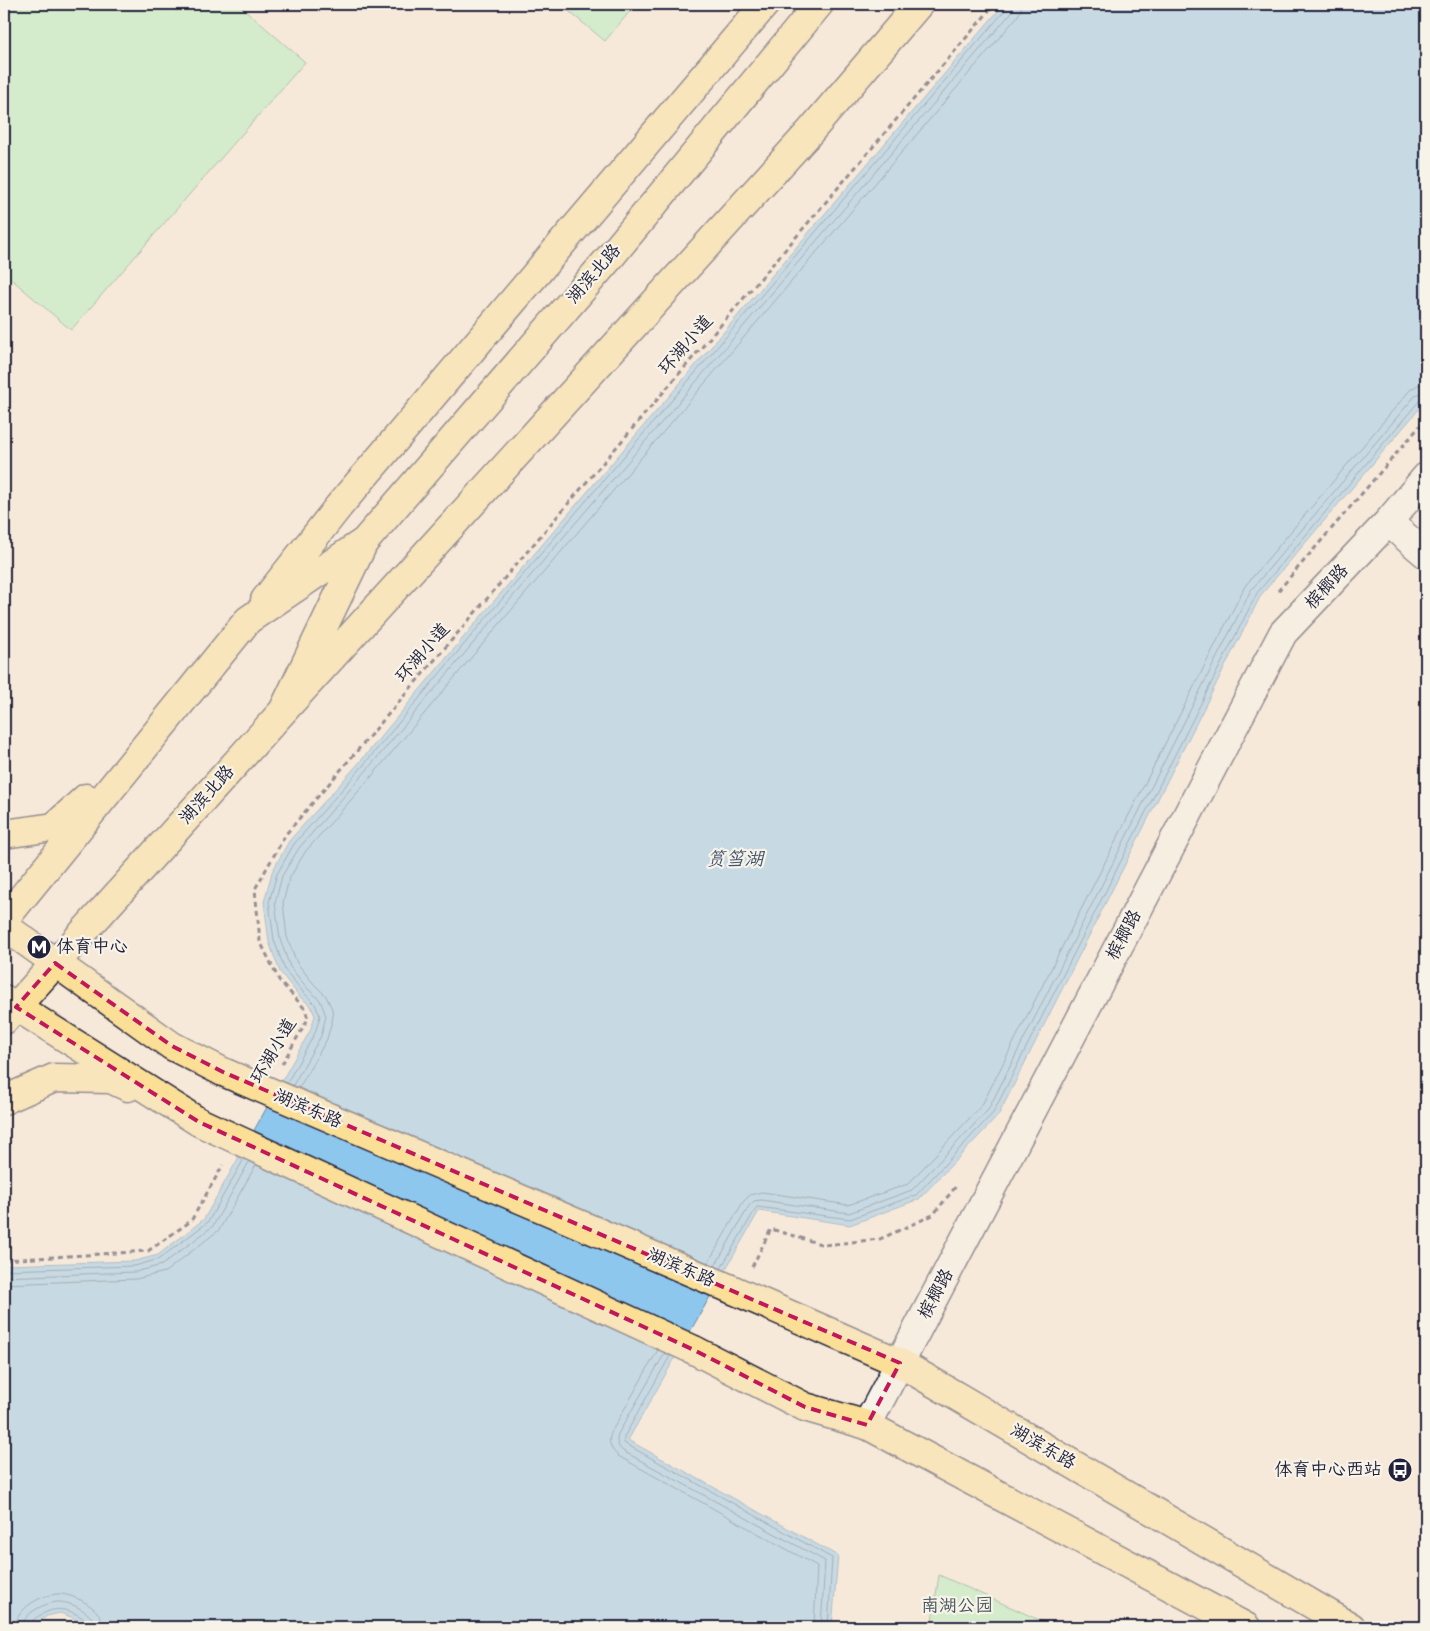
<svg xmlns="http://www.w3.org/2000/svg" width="1430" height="1631" viewBox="0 0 1430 1631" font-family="Mynerve,'LXGW WenKai TC',sans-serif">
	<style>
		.green { fill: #abefb9; stroke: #66887a }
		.water { fill: #8ec7ed; stroke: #6385a6 }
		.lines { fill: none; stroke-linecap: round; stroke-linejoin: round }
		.shore { stroke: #4d6482; stroke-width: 1 }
		.minor-casing { stroke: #22223b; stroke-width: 31 }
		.major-casing { stroke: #22223b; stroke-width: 31 }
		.path { stroke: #22223b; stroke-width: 3; stroke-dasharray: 5 4; stroke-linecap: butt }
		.minor { stroke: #f7f3e8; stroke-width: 28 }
		.major { stroke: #fbdf96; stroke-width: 28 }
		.major-bridge-casing { stroke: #22223b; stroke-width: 31; stroke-linecap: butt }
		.major-bridge { stroke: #fbdf96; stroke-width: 28 }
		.marked { fill: none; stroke: #c2185b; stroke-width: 4; stroke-dasharray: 10 6; stroke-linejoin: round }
		.labels { text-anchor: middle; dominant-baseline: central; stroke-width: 4.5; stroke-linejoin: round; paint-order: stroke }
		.street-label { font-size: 18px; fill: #22223b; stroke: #f7f3e8 }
		.poi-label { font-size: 18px; fill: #22223b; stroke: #f7f3e8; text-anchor: start }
		.park-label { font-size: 18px; fill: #44555a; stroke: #f7f3e8 }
		.water-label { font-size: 19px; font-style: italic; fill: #425470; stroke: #f7f3e8 }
	</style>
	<rect width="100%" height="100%" fill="#f6e9da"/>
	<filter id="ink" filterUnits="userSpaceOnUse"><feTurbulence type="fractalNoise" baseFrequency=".02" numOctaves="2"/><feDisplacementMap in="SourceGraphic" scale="10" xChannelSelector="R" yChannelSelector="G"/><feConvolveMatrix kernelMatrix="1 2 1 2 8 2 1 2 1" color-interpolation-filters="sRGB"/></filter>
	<g filter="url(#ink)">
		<path class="green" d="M4,4H238L305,62L71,330L4,273Z
			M560,4H636L605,41Z
			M939,1575L1055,1627H931Z"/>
		<path class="water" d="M1004,4H1426V401L1261,595L998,1116L919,1199L850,1225L759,1211L628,1440L838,1556L832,1627H86L74,1618L60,1613L47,1616L31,1627H4V1265L135,1261L158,1255L204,1219L310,1031L315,1016L311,1006L300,997L280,972L269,942L264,902L272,872L289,841L358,764L483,614Z"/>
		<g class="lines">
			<path class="shore" d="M287,1083L315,1033L320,1016L315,1004L304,993L285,970L274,940L269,902L277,874L294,844L362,767L486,618L1006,9L1007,4
				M293,1085L321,1036L326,1016L320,1000L308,989L290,967L280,939L275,903L282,876L299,848L366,771L491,622L1011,13L1014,4
				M299,1088L327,1039L333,1017L332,1009L326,996L314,984L297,963L287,937L283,903L289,879L305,852L372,776L497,627L1017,17L1021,10V4
				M708,1263L743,1202L750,1195L762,1192L848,1205L908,1184L982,1105L1245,586L1410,390L1418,385L1426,384
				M715,1266L749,1206L754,1201L761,1200L849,1213L912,1190L988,1110L1251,590L1415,396L1420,393L1426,391
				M721,1268L757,1207L850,1219L916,1195L993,1113L1257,593L1420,400L1426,398
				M4,1270L135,1266L159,1259L208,1222L244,1159
				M4,1277L135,1272L162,1265L213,1226L249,1162
				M4,1284L136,1279L165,1272L219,1230L256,1165
				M658,1350L612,1431C607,1441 610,1450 620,1457L817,1566L814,1627
				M665,1353L618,1434C616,1441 617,1446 623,1451L825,1561L821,1627
				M670,1356L624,1437V1443L832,1558L828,1627
				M15,1627C16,1608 43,1593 61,1594C78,1596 103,1609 104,1627
				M22,1627C23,1613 46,1602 59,1602C72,1602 95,1614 96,1627
				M29,1627C30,1621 34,1619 39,1616C57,1604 73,1610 88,1622L90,1627"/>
			<defs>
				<path id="minor" d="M1388,522L1426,554
					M867,1425L1283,633L1388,522L1426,477"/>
				<path id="major" d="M265,600L339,506L765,4
					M283,711L808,134L919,4
					M4,834L54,827L86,798
					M4,920L248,620L365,541L611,256L819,4
					M4,926L172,1046L223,1072
					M4,999L199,1122
					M4,1020L283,711L364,542
					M4,1100L54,1078L111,1079L128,1087
					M731,1289L900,1363L1351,1627
					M694,1350L805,1407L867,1425L1246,1627"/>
			</defs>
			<use href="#minor" class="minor-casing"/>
			<use href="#major" class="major-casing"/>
			<path class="path" d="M1278,591L1426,419
				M282,1064L308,1019L305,1009L279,980L260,941L255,889L286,834L995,4
				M4,1260L148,1251L191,1221L223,1165
				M752,1267L771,1229L824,1245L880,1239L933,1215L957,1185"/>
			<use href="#minor" class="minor"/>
			<use href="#major" class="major"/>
			<defs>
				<path id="major-bridge" d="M223,1072L731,1289
					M199,1122L694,1350"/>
			</defs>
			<use href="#major-bridge" class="major-bridge-casing"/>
			<use href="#major-bridge" class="major-bridge"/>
		</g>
	</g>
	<path d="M0 0H1430V1631H0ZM55,963L172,1046L223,1072L900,1363L867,1425L805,1407L694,1350L199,1122L16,1007Z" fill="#f6e9da" fill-opacity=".55" fill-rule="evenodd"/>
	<path class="marked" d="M55,963L172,1046L223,1072L900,1363L867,1425L805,1407L694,1350L199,1122L16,1007Z"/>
	<defs>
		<symbol id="metro-disc" viewBox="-11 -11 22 22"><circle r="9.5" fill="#22223b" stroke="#f7f3e8"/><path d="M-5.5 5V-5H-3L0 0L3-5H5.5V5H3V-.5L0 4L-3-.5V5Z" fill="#fff"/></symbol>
		<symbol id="bus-disc" viewBox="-11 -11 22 22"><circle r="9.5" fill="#22223b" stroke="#f7f3e8"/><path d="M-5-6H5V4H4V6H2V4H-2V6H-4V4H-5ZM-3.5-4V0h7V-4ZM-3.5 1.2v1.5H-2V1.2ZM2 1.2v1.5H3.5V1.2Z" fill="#fff"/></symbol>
	</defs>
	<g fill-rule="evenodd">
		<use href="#metro-disc" x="25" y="933" width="28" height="28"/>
		<use href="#bus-disc" x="1386" y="1456" width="28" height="28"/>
	</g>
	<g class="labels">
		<g class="street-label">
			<text transform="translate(594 274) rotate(-49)">湖滨北路</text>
			<text transform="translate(686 345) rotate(-49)">环湖小道</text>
			<text transform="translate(1327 587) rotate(-47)">槟榔路</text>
			<text transform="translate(423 653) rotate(-49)">环湖小道</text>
			<text transform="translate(207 795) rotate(-48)">湖滨北路</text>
			<text transform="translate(1124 935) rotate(-62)">槟榔路</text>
			<text transform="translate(274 1051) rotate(-60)">环湖小道</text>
			<text transform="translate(308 1109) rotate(23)">湖滨东路</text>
			<text transform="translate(681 1268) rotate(23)">湖滨东路</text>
			<text transform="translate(936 1294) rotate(-62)">槟榔路</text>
			<text transform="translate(1043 1447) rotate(30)">湖滨东路</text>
		</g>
		<g class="poi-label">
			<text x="56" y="947">体育中心</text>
			<text x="1382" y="1470" text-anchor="end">体育中心西站</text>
		</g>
		<g class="park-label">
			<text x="957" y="1606">南湖公园</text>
		</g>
		<g class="water-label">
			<text x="735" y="859">筼筜湖</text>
		</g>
	</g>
	<rect width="1430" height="1631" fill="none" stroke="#f7f3e8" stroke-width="20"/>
	<rect x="10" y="10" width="1410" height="1611" fill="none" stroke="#22223b" stroke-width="2" filter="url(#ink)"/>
</svg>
